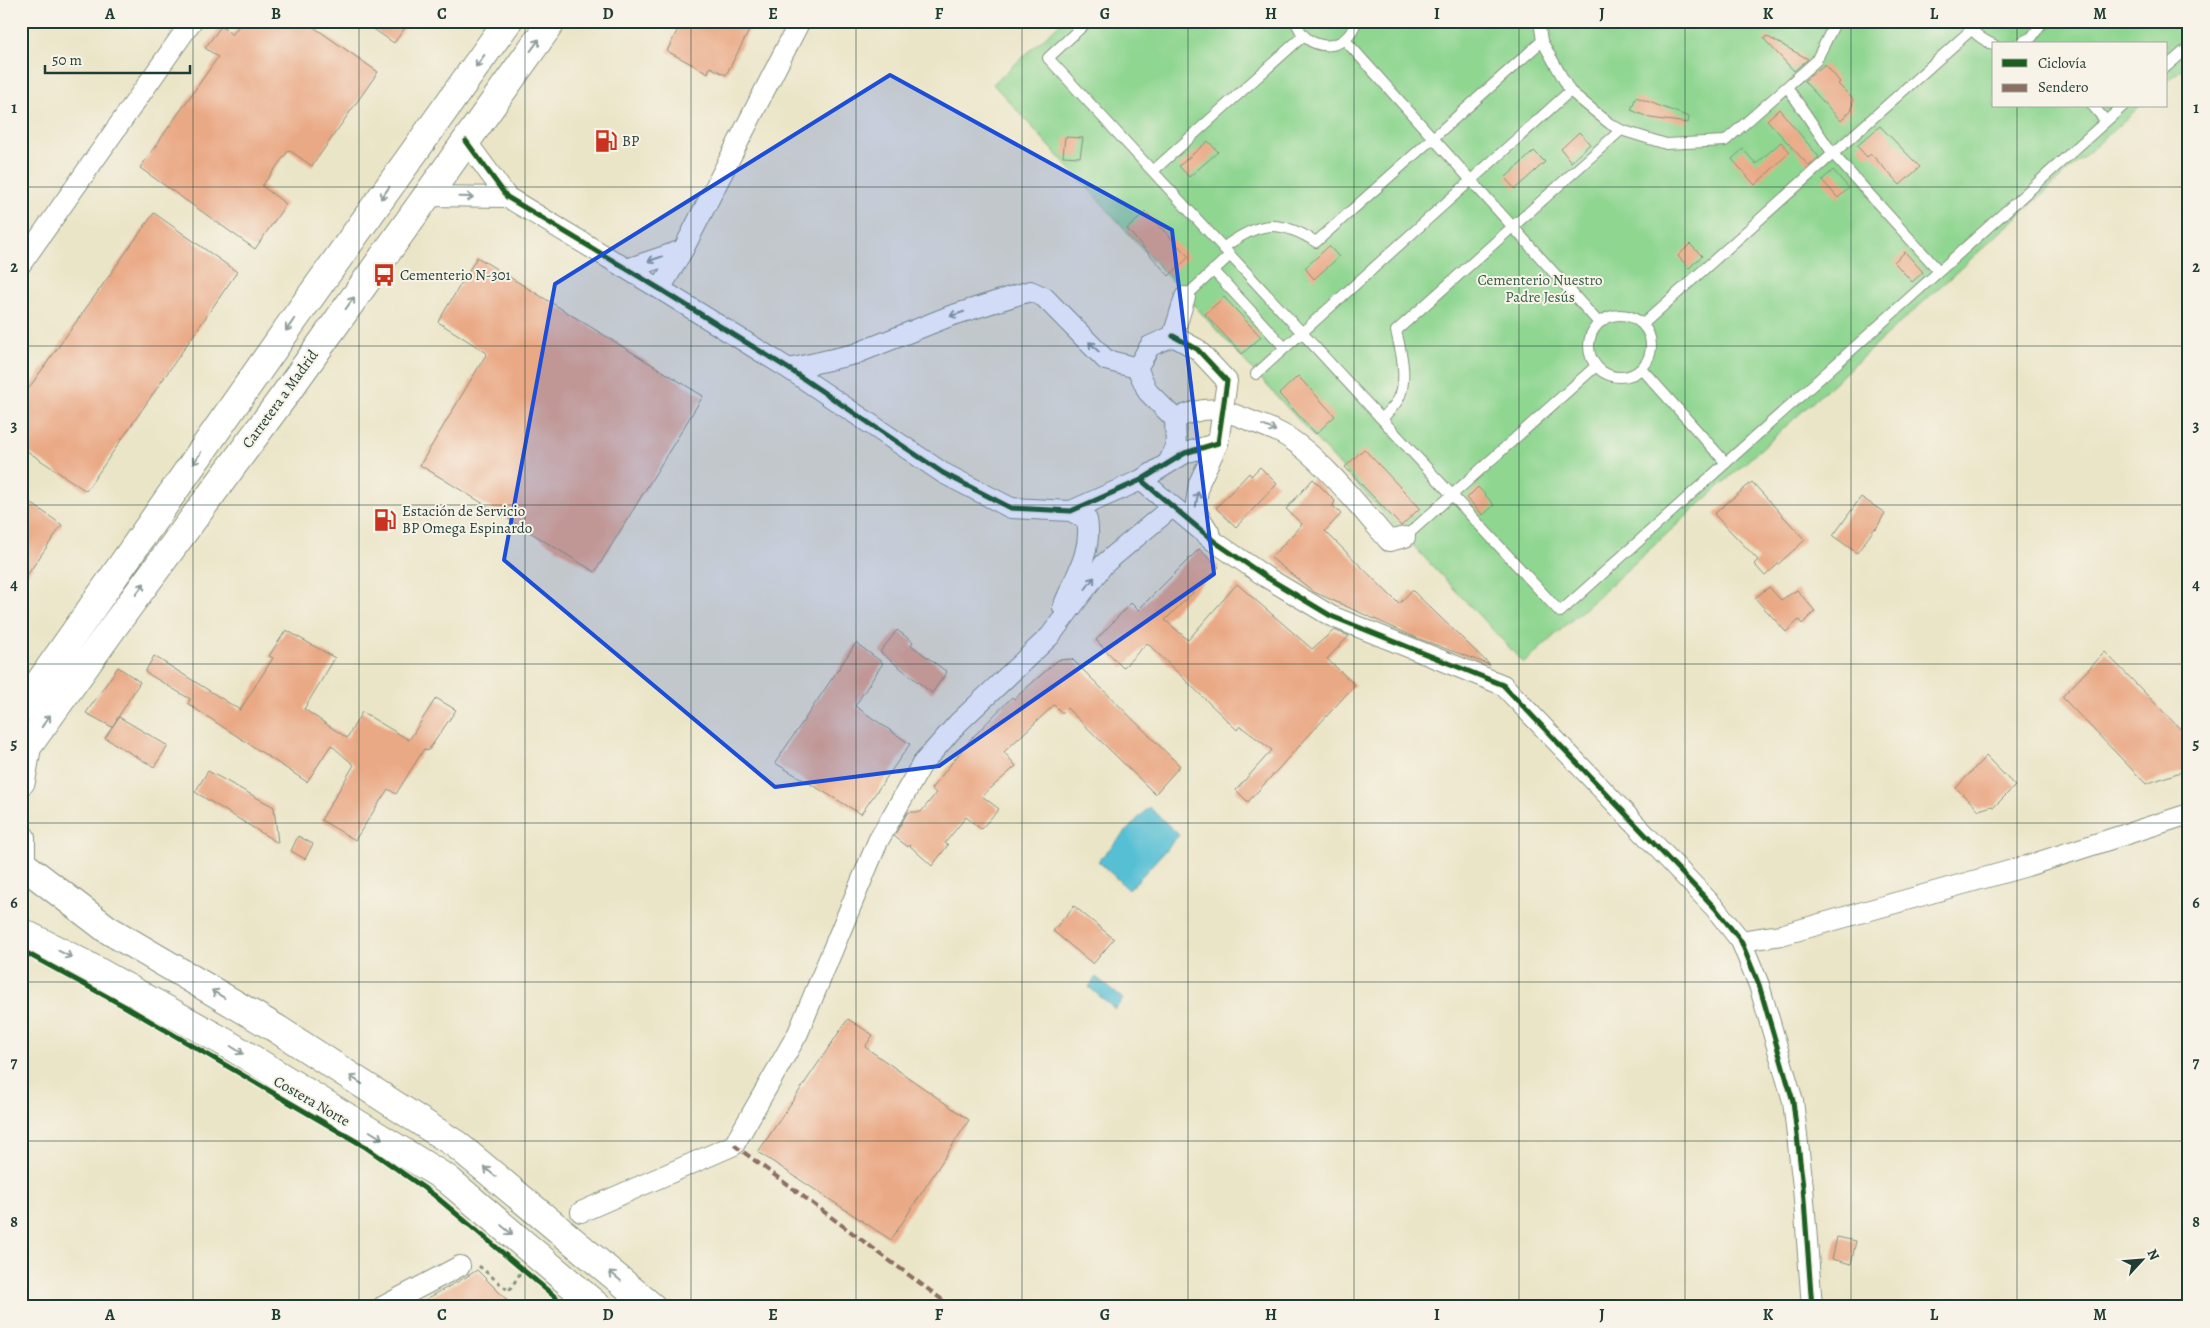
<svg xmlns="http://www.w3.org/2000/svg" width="2210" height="1328" viewBox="0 0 2210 1328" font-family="Alegreya,serif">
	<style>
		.green { fill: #8fd691; stroke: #578a62 }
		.water { fill: #57bfd4; stroke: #3b7e84 }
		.building { fill: #eaa985 }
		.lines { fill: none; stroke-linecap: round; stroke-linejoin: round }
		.lane-casing { stroke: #85917e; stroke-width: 12 }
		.street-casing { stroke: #85917e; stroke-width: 22 }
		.primary-casing { stroke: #85917e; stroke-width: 30 }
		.path { stroke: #85917e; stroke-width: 3; stroke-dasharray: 4 4; stroke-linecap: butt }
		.lane { stroke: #fff; stroke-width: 10 }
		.street { stroke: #fff; stroke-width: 20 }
		.primary { stroke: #fff; stroke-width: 28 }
		.quiet { stroke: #8d6e63; stroke-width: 4; stroke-dasharray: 8 4; stroke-linecap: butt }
		.cycleway-casing { stroke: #f7f3e8; stroke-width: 8 }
		.cycleway { stroke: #1b5e20; stroke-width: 5 }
		.oneway { stroke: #8f9e9a }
		.marked { fill: #1d4ed8; fill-opacity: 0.2; stroke: #1d4ed8; stroke-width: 4; stroke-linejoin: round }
		.grid { fill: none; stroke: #1f3d34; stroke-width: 1; stroke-opacity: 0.55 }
		.labels { text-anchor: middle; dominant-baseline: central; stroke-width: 4; stroke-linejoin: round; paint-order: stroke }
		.poi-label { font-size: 15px; fill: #1f3d34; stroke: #f7f3e8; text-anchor: start }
		.park-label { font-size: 15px; fill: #355c47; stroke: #f7f3e8 }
		.street-label { font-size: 15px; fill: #1f3d34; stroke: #f7f3e8 }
		.neatline { fill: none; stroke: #1f3d34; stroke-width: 2 }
		.grid-label { font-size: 16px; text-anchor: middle; font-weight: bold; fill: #1f3d34 }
	</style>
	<rect width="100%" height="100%" fill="#f7f3e8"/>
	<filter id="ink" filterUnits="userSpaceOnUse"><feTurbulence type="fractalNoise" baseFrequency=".02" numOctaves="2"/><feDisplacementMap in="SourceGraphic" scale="10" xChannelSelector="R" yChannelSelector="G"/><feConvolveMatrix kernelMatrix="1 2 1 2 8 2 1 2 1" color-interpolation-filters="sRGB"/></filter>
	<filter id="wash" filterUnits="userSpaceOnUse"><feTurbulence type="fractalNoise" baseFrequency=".0096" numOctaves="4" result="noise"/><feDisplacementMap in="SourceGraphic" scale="20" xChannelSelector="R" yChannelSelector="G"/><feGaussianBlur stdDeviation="1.12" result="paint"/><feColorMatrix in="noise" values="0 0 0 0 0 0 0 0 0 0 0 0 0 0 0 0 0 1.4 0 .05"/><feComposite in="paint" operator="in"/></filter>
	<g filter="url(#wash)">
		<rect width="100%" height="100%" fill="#ebe5c8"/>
		<path class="green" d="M1063,21H2189V62L2166,83V44H1994V106H2140L1524,663L1405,537L993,84Z"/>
		<path class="water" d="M1149,807L1179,835L1129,890L1098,861Z
			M1096,977L1123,999L1115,1009L1089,987Z"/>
		<g id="blocks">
			<path class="building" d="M242,21H305L378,72L312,166L289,150L262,186L286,204L255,249L140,168L218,57L205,48L222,25L232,35Z
				M362,21H410L394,43Z
				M682,21H754L726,75L710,67L708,73L667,51Z
				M1766,36L1808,59L1794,71L1764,39Z
				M1825,64L1840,82L1838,84L1853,99L1852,109L1841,121L1804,81Z
				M1636,97L1689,117L1688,123L1650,118L1631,110Z
				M1779,109L1819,157L1809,166L1767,120Z
				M1880,126L1920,167L1900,185L1871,154L1867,157L1857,146Z
				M1579,132L1590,144L1571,162L1561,149Z
				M1065,137L1083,138L1080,157L1063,156Z
				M1208,141L1218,152L1189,177L1179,166Z
				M1781,142L1790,152L1755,185L1732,159L1743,149L1756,164Z
				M1534,151L1545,162L1515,189L1505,178Z
				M1833,170L1849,188L1838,198L1822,180Z
				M1146,212L1189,257L1169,276L1127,229Z
				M154,213L237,272L86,491L21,447V399Z
				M1690,244L1702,256L1689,268L1678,256Z
				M1329,246L1339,257L1314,279L1305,268Z
				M1905,252L1923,272L1912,282L1894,262Z
				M477,257L703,396L595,572L420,465L487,353L438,322Z
				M1224,297L1261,337L1242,354L1205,314Z
				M1298,376L1335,416L1316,434L1279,394Z
				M1364,449L1420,508L1401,526L1345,467Z
				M1260,467L1277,484L1236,527L1216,508L1249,473L1251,476Z
				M1313,479L1335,501L1333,506L1341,514L1325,531L1399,604L1412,590L1490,665L1417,638L1314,592L1271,558L1302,524L1286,509Z
				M1752,482L1805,540L1765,576L1754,564L1758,560L1714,514Z
				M1478,487L1494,505L1483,515L1467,498Z
				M21,496L62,525L21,584Z
				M1861,497L1885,513L1876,529L1875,528L1857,553L1833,536Z
				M1199,549L1219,567L1165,620L1188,640L1237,584L1312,649L1334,630L1349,636L1327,659L1355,685L1248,802L1236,790L1272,750L1240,726L1237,730L1147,643L1123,668L1096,640L1131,603L1138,610Z
				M1769,587L1781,600L1797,590L1815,611L1802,624L1799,620L1786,632L1755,598Z
				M286,630L335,658L304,709L347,738L362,712L409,740L436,698L456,710L428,751L424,749L396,794L388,789L355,840L321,820L354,765L331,745L307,782L188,704L190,699L145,672L154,656L240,710L273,658L269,656Z
				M897,630L913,642L911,645L947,672L932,693L880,652Z
				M856,643L883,663L855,706L910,744L861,814L775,763Z
				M2105,652L2189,738V769L2146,784L2062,697Z
				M1072,659L1180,766L1155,794L1067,708L1062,713L1054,705L1004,752L1016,766L982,796L999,809L981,829L966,817L945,843L948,845L932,866L909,845L908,847L894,836L908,812H921L936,793L931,789L970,740L1012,697L1014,699L1058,660Z
				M118,667L140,682L112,727L86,713Z
				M119,717L168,746L154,767L105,738Z
				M1986,756L2015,786L1994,807L1992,806L1979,810L1956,788Z
				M208,771L274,807L278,843L195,792Z
				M298,836L313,844L305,859L291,851Z
				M1074,906L1114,939L1093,964L1053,931Z
				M848,1019L873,1035L865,1047L969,1120L891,1240L758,1152Z
				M1837,1237L1856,1241L1851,1264L1832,1259Z
				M477,1270L514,1307H412L466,1277Z"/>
		</g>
	</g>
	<g filter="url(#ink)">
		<use href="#blocks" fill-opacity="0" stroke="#85917e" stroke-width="1"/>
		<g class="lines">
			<defs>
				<path id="lane" d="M1088,21L1048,58L1560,612L2123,106
					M1296,21C1305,53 1347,54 1356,21
					M1539,21L1542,41L1570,91L1610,124L1621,130L1666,144L1725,141L1816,61L1836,21
					M1966,21C1973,33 1981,39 1994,45
					M1345,40L1599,323
					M2018,44L2032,37L2043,21
					M2166,67L2189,47
					M1788,88L1833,154L1939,271
					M2093,106L2106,121
					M1153,171L1303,36
					M1223,248C1258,222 1278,218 1316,242L1542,41
					M1213,270L1285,348
					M1185,297L1230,255
					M1589 346a31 31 0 1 1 62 0a31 31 0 1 1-62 0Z
					M1643,324L1971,30
					M1642,369L1726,463
					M1256,374L1570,91
					M1382,419C1387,413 1396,405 1399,398C1408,378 1401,351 1396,331L1621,130
					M1405,537L1596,366"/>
				<path id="street" d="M466,141L507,197L660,289L789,369L943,473L1011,508L1071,511L1141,480L1185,453L1218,443L1227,381L1197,349L1173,336
					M426,196L507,197
					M21,264L192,21
					M627,269L683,250
					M660,289L683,250L800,21
					M1137,368L1150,346L1173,336L1185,297
					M789,369L855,354L950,316L1030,291L1044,297L1106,360L1137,368L1148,392L1175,419C1206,404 1220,408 1251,421C1261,425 1273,429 1282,434C1318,453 1362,510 1389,541L1405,537
					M1168,463L1176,447L1175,419
					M1141,480L1215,542L1266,577L1331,616L1503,685L1715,908L1741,941L1759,985L1793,1101L1803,1187L1812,1307
					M1209,532L1195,510L1199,483L1218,443
					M1063,607C1074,579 1093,551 1087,520L1071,511
					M1741,941L1781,935L2027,866L2189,814
					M581,1212L734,1145L798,1033L878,841L922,764L958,723L1050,636L1104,564L1172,507
					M382,1307L460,1266"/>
				<path id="primary" d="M21,709L293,321L508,21
					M21,781L27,747L114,626L284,396L552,21
					M21,838V867
					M22,864L107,929L277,1029L457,1145L652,1307
					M21,932L86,965L226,1043L447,1179L598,1307"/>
			</defs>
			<use href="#lane" class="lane-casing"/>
			<use href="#street" class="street-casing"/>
			<use href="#primary" class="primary-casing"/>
			<path class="path" d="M479,1266L509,1291L521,1272"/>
			<use href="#lane" class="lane"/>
			<use href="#street" class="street"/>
			<use href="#primary" class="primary"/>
			<path class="quiet" d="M734,1145L952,1307"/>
			<defs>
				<path id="cycleway" d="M466,141L507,197L660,289L789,369L943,473L1011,508L1071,511L1141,480L1185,453L1218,443L1227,381L1197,349L1173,336
					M1141,480L1215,542L1266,577L1331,616L1503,685L1715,908L1741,941L1759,985L1793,1101L1803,1187L1812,1307
					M21,950L126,1007L364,1146L434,1195L567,1307"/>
			</defs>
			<use href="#cycleway" class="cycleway-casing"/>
			<use href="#cycleway" class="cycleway"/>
		</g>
		<defs><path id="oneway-shaft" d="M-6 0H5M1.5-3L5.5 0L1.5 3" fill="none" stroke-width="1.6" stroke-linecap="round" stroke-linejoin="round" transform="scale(1.25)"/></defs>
		<g class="oneway">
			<use href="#oneway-shaft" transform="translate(535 45) rotate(-54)"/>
			<use href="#oneway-shaft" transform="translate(480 61) rotate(126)"/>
			<use href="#oneway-shaft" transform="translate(385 193) rotate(126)"/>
			<use href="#oneway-shaft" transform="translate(466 197) rotate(1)"/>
			<use href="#oneway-shaft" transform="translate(655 259) rotate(161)"/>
			<use href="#oneway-shaft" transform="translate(350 303) rotate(-54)"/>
			<use href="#oneway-shaft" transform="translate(957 314) rotate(162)"/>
			<use href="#oneway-shaft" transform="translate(290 325) rotate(125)"/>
			<use href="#oneway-shaft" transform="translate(1094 347) rotate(-135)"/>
			<use href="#oneway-shaft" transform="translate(1269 428) rotate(23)"/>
			<use href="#oneway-shaft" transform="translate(197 458) rotate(125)"/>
			<use href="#oneway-shaft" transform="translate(1197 499) rotate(-81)"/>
			<use href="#oneway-shaft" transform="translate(1090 583) rotate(-53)"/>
			<use href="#oneway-shaft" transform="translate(140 589) rotate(-54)"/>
			<use href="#oneway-shaft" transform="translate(46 721) rotate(-55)"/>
			<use href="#oneway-shaft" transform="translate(65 954) rotate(27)"/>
			<use href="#oneway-shaft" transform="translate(218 994) rotate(-149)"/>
			<use href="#oneway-shaft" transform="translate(237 1050) rotate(32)"/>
			<use href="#oneway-shaft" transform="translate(356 1080) rotate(-147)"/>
			<use href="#oneway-shaft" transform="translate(376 1135) rotate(32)"/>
			<use href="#oneway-shaft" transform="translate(490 1172) rotate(-140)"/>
			<use href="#oneway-shaft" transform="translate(507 1230) rotate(40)"/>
			<use href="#oneway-shaft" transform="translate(615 1276) rotate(-140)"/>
		</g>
	</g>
	<path class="marked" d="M890,75L1172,230L1214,574L939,766L775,787L504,560L555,284Z"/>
	<path class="grid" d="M193,21V1307M359,21V1307M525,21V1307M691,21V1307M856,21V1307M1022,21V1307M1188,21V1307M1354,21V1307M1519,21V1307M1685,21V1307M1851,21V1307M2017,21V44M2017,106V1307M21,187H2189M21,346H2189M21,505H2189M21,664H2189M21,823H2189M21,982H2189M21,1141H2189"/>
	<defs>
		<symbol id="fuel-bare" viewBox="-9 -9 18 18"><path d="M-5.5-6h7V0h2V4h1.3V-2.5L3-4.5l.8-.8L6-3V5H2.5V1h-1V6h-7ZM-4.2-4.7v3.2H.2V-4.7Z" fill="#c8321e" stroke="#f7f3e8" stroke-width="2.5" paint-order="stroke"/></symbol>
		<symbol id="bus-bare" viewBox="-9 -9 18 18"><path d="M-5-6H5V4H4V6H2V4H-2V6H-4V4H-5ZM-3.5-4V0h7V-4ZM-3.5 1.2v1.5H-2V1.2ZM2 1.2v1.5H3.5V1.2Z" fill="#c8321e" stroke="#f7f3e8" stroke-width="2.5" paint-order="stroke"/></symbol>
	</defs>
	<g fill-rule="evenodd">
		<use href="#fuel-bare" x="590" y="125" width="32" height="32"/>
		<use href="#bus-bare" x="368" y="259" width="32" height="32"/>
		<use href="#fuel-bare" x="369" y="504" width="32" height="32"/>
	</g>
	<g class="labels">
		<g class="poi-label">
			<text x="622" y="141">BP</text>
			<text x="400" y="275">Cementerio N-301</text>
			<text x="402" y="511">Estación de Servicio<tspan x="402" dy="17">BP Omega Espinardo</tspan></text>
		</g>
		<g class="park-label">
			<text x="1540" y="280">Cementerio Nuestro<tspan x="1540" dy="17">Padre Jesús</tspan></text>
		</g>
		<g class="street-label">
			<text transform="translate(280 399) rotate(-54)">Carretera a Madrid</text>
			<text transform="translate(312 1101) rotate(30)">Costera Norte</text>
		</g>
	</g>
	<rect width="2210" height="1328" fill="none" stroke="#f7f3e8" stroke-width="55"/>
	<rect x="1992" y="42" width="175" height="65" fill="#f7f3e8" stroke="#a1aaa0"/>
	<rect x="2002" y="59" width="25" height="8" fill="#1b5e20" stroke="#a1aaa0"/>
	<text x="2038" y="68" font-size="15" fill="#1f3d34">Ciclovía</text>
	<rect x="2002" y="84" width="25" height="8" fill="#8d6e63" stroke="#a1aaa0"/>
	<text x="2038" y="92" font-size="15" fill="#1f3d34">Sendero</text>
	<g transform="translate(2142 1260) rotate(64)" stroke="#f7f3e8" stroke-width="4" paint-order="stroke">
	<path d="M0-4L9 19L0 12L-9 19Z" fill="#1f3d34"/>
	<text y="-8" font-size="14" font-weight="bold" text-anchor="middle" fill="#1f3d34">N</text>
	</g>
	<path d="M45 65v8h145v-8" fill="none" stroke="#1f3d34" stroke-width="2.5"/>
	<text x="52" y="65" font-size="15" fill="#1f3d34" stroke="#f7f3e8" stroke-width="4" paint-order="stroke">50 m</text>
	<rect x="28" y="28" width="2154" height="1272" class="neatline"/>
	<g class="grid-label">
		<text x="110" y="19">A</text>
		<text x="276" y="19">B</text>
		<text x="442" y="19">C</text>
		<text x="608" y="19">D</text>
		<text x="773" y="19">E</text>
		<text x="939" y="19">F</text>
		<text x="1105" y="19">G</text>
		<text x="1271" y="19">H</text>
		<text x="1437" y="19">I</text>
		<text x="1602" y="19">J</text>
		<text x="1768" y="19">K</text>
		<text x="1934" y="19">L</text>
		<text x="2100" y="19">M</text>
		<text x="14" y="113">1</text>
		<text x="2196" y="113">1</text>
		<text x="14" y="272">2</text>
		<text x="2196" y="272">2</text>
		<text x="14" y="431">3</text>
		<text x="2196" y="431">3</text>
		<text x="14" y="590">4</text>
		<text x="2196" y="590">4</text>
		<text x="14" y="749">5</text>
		<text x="2196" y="749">5</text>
		<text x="14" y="908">6</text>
		<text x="2196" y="908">6</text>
		<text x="14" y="1068">7</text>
		<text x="2196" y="1068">7</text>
		<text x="14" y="1227">8</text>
		<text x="2196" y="1227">8</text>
		<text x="110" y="1320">A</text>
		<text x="276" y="1320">B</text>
		<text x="442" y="1320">C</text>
		<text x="608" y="1320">D</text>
		<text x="773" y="1320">E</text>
		<text x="939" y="1320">F</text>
		<text x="1105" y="1320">G</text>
		<text x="1271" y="1320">H</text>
		<text x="1437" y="1320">I</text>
		<text x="1602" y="1320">J</text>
		<text x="1768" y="1320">K</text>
		<text x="1934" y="1320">L</text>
		<text x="2100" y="1320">M</text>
	</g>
</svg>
